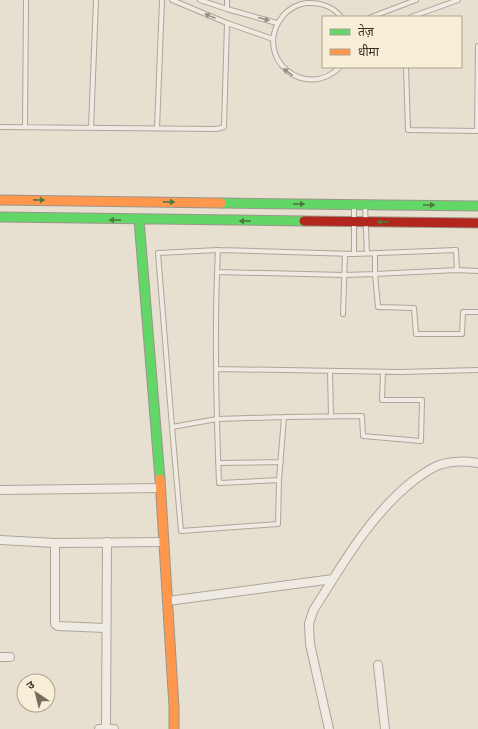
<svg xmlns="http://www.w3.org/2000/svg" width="478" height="729" viewBox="0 0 478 729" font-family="'Roboto Serif','Noto Sans Devanagari',serif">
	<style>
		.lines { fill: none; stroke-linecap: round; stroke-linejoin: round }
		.lane-casing { stroke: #ada599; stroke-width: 6 }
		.street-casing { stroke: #ada599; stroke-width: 10 }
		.fast-casing { stroke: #9c958a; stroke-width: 11 }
		.slow-casing { stroke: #9c958a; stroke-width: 11 }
		.jam-casing { stroke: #9c958a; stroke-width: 11 }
		.lane { stroke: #efebe3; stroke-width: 4 }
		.street { stroke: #efebe3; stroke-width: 8 }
		.fast { stroke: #63d668; stroke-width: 9 }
		.slow { stroke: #ff974d; stroke-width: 9 }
		.jam { stroke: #b3261e; stroke-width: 9 }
		.oneway { fill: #968c82 }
		.oneway2 { fill: #4e7a40 }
	</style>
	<rect width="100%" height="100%" fill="#e7e0d1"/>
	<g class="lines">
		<defs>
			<path id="lane" d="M172,0L227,23L273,39
				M200,0L227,9L277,23
				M227,9V0
				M371,17L416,0
				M411,17L458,0
				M340,67C305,102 252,57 282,17C288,9 299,3 309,3C321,3 334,7 341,17
				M406,67L408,130L478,131
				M0,127L216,129L224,127L227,23
				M25,127L26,0
				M91,128L96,0
				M157,128L162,0
				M477,131L478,46
				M354,206V254
				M365,206L367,253
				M218,250L158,253L172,427L181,531L278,524L279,480
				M457,270L375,274L378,307L414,308L416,334H462L463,312H478
				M217,272L344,275L375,274V253
				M343,314L345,254
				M216,369L400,372L478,370
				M330,371L331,416
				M284,417L279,480L219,483C216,405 214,327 218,250L354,254L456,250L457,270L478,271
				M172,427L217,419L284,417L362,416L363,436L421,441L422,400H382L383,372
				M218,463L281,462"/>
			<path id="street" d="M0,490L161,488
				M0,540L55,543L164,542
				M55,543V624L58,626L105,628
				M168,601L333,579
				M0,657H10
				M378,665L385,729
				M106,728L107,542
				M99,729H114
				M329,729L310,644L309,624L313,611C342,565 370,515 413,481C421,475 432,467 442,464C454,461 466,461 478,463"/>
			<path id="fast" d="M221,203L478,206
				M0,217L304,221
				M139,220L160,479"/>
			<path id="slow" d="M0,200L221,203
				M160,479L174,707V729"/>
			<path id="jam" d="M304,221L478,223"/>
		</defs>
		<use href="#lane" class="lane-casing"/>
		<use href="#street" class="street-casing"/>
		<use href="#fast" class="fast-casing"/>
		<use href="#slow" class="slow-casing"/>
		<use href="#jam" class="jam-casing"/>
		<use href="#lane" class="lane"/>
		<use href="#street" class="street"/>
		<use href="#fast" class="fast"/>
		<use href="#slow" class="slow"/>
		<use href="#jam" class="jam"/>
	</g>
	<defs><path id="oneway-solid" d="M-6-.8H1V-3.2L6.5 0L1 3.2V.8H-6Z"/></defs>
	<g class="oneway">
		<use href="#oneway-solid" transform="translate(210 16) rotate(-158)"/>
		<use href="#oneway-solid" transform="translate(264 19) rotate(15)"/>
		<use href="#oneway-solid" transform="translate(288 72) rotate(-143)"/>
	</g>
	<g class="oneway2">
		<use href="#oneway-solid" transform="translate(39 200) rotate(1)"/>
		<use href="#oneway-solid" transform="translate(169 202) rotate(1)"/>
		<use href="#oneway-solid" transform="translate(299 204) rotate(1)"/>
		<use href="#oneway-solid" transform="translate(429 205)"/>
		<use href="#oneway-solid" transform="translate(115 220) rotate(-179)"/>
		<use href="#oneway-solid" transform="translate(245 221) rotate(-179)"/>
		<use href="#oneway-solid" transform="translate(383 222) rotate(-180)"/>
	</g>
	<rect x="322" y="16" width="140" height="52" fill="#f7eed8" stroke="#ada18e"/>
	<rect x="330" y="29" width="20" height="6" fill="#63d668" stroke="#ada18e"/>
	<text x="358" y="36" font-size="12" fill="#3d2e20">तेज़</text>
	<rect x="330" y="49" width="20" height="6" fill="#ff974d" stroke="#ada18e"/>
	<text x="358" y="56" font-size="12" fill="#3d2e20">धीमा</text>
	<g transform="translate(36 693) rotate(325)"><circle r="19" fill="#f7eed8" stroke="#ada18e"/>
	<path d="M0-3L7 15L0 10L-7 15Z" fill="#786c5e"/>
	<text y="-6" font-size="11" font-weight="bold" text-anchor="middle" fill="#3d2e20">उ</text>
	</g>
</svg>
